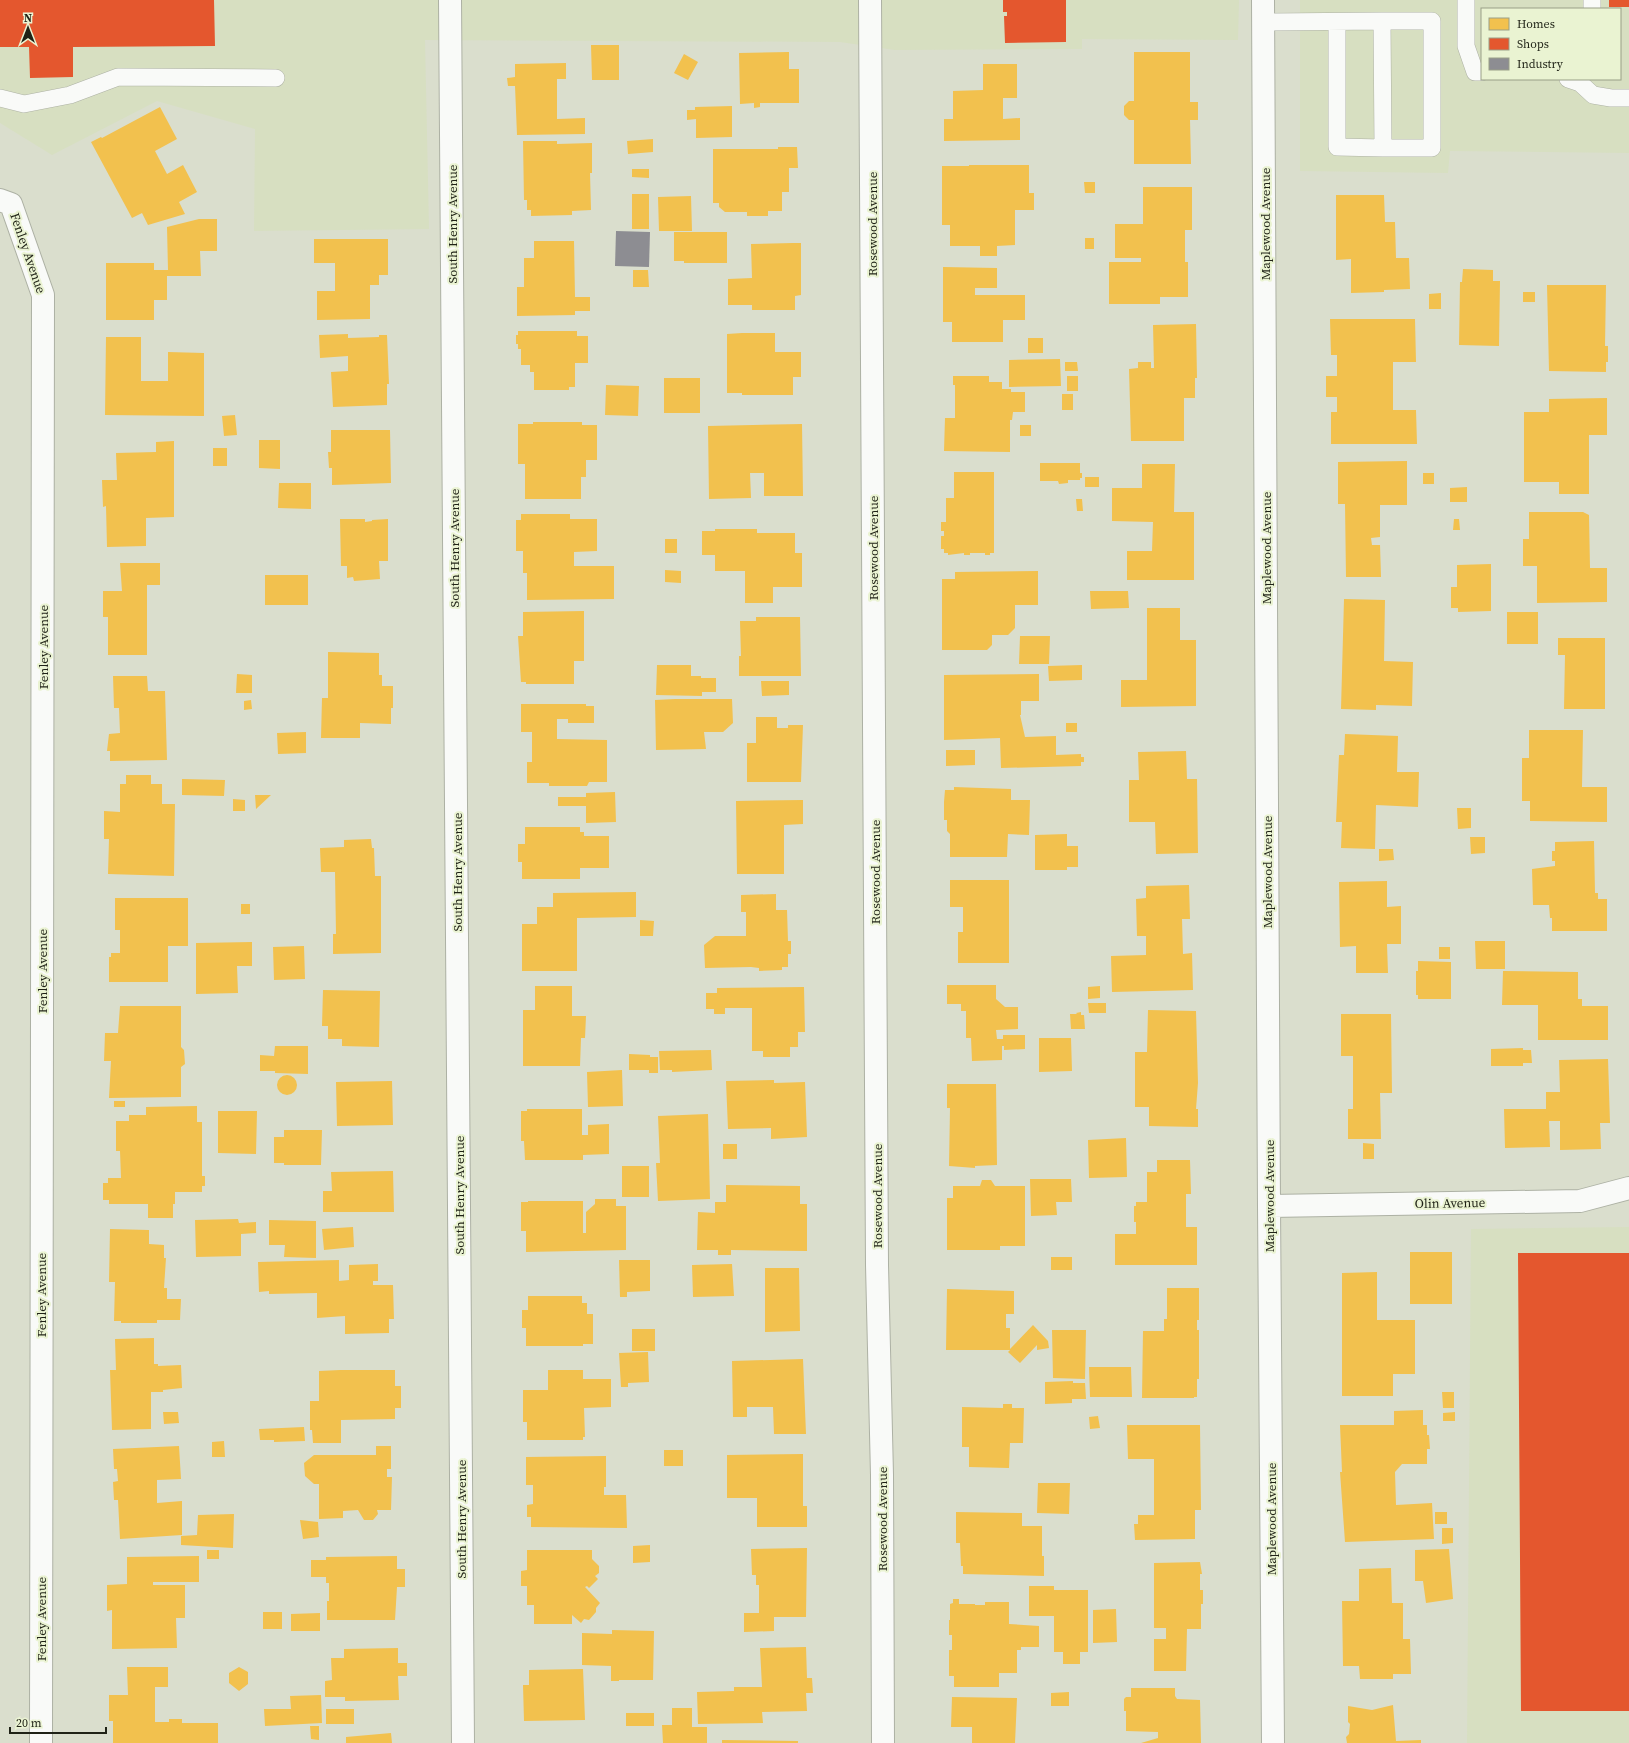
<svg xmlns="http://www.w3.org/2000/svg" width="1629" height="1743" viewBox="0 0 1629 1743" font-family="'Source Serif 4',serif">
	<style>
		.built { fill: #d7dfc1; fill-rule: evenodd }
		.homes { fill: #f2c14e }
		.shops { fill: #e4572e }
		.industry { fill: #8d8d92 }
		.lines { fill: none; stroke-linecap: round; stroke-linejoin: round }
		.service-casing { stroke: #adb1a4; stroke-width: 18 }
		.minor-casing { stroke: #adb1a4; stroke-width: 24 }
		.service { stroke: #f9faf8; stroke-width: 17 }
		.minor { stroke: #f9faf8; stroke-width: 22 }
		.labels { text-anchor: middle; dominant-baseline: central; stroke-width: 4; stroke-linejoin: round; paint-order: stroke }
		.street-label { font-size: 13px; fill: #1f2216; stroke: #eaf3d2 }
	</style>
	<rect width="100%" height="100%" fill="#dadecd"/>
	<path class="built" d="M0,0H1239L1238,40L1082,39V49L895,50L840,42L425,40L429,229L254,231L255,129L157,101L52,155L0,123Z
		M1300,0H1629V153L1450,151L1448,173L1300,171ZM1482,9H1620V79H1482Z
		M1629,1227V1743H1467L1471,1229Z"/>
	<path class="homes" d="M591,45H619V80H592Z
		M789,52V69H799V103H760V107L754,108V103L740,104L739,53Z
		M1134,52H1190V102H1198V120H1190L1191,164H1134V120H1129L1124,115V106L1129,101H1134Z
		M684,54L698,62L688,80L674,73Z
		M566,63V79H557V119L585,118V134L517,135L515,86H508L507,78L515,77V64Z
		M983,64H1017V98H1003V119L1020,118V140L944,141V119H953V91L983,90Z
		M732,106V137L696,138V119L687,120V110H695V107Z
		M160,107L177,139L155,151L167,174L183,165L197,192L179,202L185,214L148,225L142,213L132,218L91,142L101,137L102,138Z
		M653,139V152L628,154L627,141Z
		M523,141H557V144L592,143V173H590L591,210L572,211V215L531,216V210H527V200H524Z
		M778,147H797L798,168H789V192H782V211H768V216H747V212H725L719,207V203H713V149H778Z
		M969,165H1029V193H1034V210H1015V245L997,246V256H980V246H950V225H942V166H969Z
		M632,169H649V178L632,177Z
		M1084,182H1095V193H1085Z
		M1143,187H1192V230H1185V262H1188V297H1160V304H1109V262H1141V258H1115V224H1143Z
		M632,194H649V229H632Z
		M1336,195H1384L1385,222H1395L1396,258H1409L1410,289L1384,290V292L1351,293V259L1336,260Z
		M691,196L692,231H659L658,197Z
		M199,219H217V251H200L201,276H167V300H154V320H106V263H154V270H168L167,227Z
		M674,232H727V263H684V261H674Z
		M1085,238H1094V249H1085Z
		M314,239H388V275H379V285H370V319L317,320V291H335V263H314Z
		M534,241H574L575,297H590V311H575V315L517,316V287H524V258H534Z
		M793,243H801V295L795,296V310H752V305H728V279L752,278L751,244Z
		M943,267L997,268V288H975V295H1025V320H1003V342H952V322H943Z
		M1463,269L1493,270V281H1500L1499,346L1459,345L1460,282H1462Z
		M633,270H648L649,287H633Z
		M1547,285H1606L1605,346H1608V362H1606V372L1549,371Z
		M1523,292H1535V302H1523Z
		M1441,293V309H1429V294Z
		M1330,319H1415L1416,362H1393V410H1416L1417,444H1331V412H1337V397H1326V376H1337V355H1331Z
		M1196,324L1197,378H1195V398H1184V441H1131L1129,369L1138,368V362H1151V368H1154L1153,325Z
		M518,331H577V336H588V363H575V387H569V390H534V372H530V365H521V349H518V344H516V335H518Z
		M742,333H775V352H801V377H793V395H742V393H727V334Z
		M348,334V338L379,337V335H387L389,384H387V405L333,407L331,372L348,371V356L320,358L319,335Z
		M106,337H141V381H168V352L204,353V416L105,415Z
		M1028,338H1043V353H1028Z
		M1060,359L1061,386L1009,387V360Z
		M1065,362H1077L1078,371H1065Z
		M953,376H989V382H1002V389H1011V392H1025V412H1013L1012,420H1010V452L944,451L945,418H955V385H953Z
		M1067,376H1078V391H1067Z
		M664,378H700V413H664Z
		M606,385L639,386L638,416L605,415Z
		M1062,394H1073V410H1062Z
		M1607,398V435H1589V494H1559V482H1524V412H1549V399Z
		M235,415L237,435L224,436L222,416Z
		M533,422H582V425H597V460H586V477H581V499H525V464H518V424H533Z
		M802,424L803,496H764V473H750L751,498L709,499L708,426Z
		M1020,425H1031V436H1020Z
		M331,430H390L391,483L332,485V468H329L328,452H331Z
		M259,440H280V469L259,468Z
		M174,441V517L146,518V546L107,547L106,506L103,507L102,480H117L116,453L156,452V442Z
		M213,448H227V466H213Z
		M1407,461V505H1380V537L1371,538L1372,545H1380L1381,577H1346L1345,504H1338V462Z
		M1040,463H1080V473H1082V478H1080V480H1068V483L1059,484L1058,481H1040Z
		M1142,464H1175L1174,512H1194V580H1127V551H1152L1153,522L1112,521V488H1142Z
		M954,472H994V553H990V555H985V553H970V555H964V553L948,555V553H944V549H941V536H944V531H941V522H946V498H954Z
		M1423,473H1434V484H1423Z
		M1085,477H1099V487H1085Z
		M279,483H311V509L278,508Z
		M1467,487V502H1450V488Z
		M1076,499H1082L1083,511H1077Z
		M1529,512H1583L1589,515L1590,568H1607V602L1537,603V566H1523V539H1529Z
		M521,514H570V519H597V551L574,552V566H614V599L527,600V573H523V551H516V520H521Z
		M340,519H365V522L372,521V520L388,519V561H379L380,579L354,581L353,577L347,578V566H341Z
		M1454,519H1459L1460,530H1453Z
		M715,529H757V533H795V553H802V587H773V603H745V571H715V555H702V531H715Z
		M665,539H677V553H665Z
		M120,563H160V585H147V655H108V617H103V591H122Z
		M1491,564V611L1458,612V608H1451V587H1457V565Z
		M665,570L681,571V583L665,582Z
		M1038,571V605H1015V628L1008,635H992V645L987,650H942V579H955V572Z
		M265,575H308V605H265Z
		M1090,591H1128L1129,608L1091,609Z
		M1344,599L1385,600L1384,661L1413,662L1412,706L1376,705V710L1341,709Z
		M1147,608H1180V640H1196V706L1121,707V680H1147Z
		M584,611V661H574V684H526V682H521L518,636H523V612Z
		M1507,612H1538V644H1507Z
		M756,617H800L801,676H739V656H741L740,621H756Z
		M1020,636H1050L1049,664H1019Z
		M1558,638H1605V709H1564L1565,655H1558Z
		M328,652L379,653V675H382V686H393V708H391V724L360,723V738H321L322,698H328Z
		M657,665H691V676H701V678H716V692H702V696L656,695Z
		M1082,665V680L1049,681L1048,666Z
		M237,674L252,675V693H236Z
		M1039,674V701H1021V715H1020L1025,737L1056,736V755L1081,754V757H1084V762H1081V766L1001,768L1000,738L944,740V675Z
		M113,676H147L148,691H165L167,760L110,761V751H107L109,734L120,733L119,708H114Z
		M761,681H789V695L762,696Z
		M675,699H732L733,723L723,732H704L706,749L656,750L655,700Z
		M251,700L252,709L244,710V701Z
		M521,704H586V706H594V723H568V719H557V739L607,740V782H589L587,786H549V783H527V762H532V732H521Z
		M756,717H777V728H788V725H803L801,782H747V743H756Z
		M1066,723H1077V732H1066Z
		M1529,730H1583L1582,787H1607V822L1530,821V801H1522V758H1529Z
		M306,732V753L278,754L277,733Z
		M1345,734L1398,736L1397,772H1419L1418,807L1376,805L1375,849L1341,848L1342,822H1336L1339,755H1344Z
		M946,750H975V765L946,766Z
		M1186,751L1187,779H1197L1198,853L1156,854L1155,822H1129V780H1139L1138,752Z
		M126,775H151V784H162V804H175L174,876L108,874L109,839H104V811L120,812V784H126Z
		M182,779L225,780L224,796L182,795Z
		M954,787L1011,789V800H1030L1029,835L1008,834L1007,857H950V834L947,831V820H944V802L945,790H954Z
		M615,792L616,822L586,823V806H558V797H586V793Z
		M255,795H271L256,809Z
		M233,799L245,800V811H233Z
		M803,800V824L784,825V874H737L736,801Z
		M1457,808H1471V828L1458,829Z
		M525,827H580V832H584V836H609V868H580V879H522V862H518V844H525Z
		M1067,834V846H1078V867H1067V870H1035V835Z
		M1470,837H1485V853L1471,854Z
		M371,839L372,848H374L375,876H381V953L333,954V934H336L335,872H321L320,848L344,847V840Z
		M1594,841L1595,893H1598V899H1607V931H1552V918H1550L1549,905H1533L1532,869L1555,866V861H1552V851H1555V842Z
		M1379,849H1393L1394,860L1379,861Z
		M950,880H1009V963H958V932H963V907H950Z
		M1387,881V907L1401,906V944H1387L1388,973H1356V946L1340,947L1339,882Z
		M1189,885L1190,919H1182L1183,954L1192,953L1193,990L1112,992L1111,956L1146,955V936H1137L1136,899L1146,898V886Z
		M636,892V917L577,918V971H522V924H537V907H553V893Z
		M776,894V910H787L788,941H791V954H788V967H782V970L759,971V968L751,967L705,968L704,945L715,936H746V912H741V895Z
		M115,898H188V946H168V982H109V957H111V953H120V930H115Z
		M241,904H250V914H241Z
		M640,920L654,921L653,936H640Z
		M1475,941H1505V969H1476Z
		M252,942V966H237L238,993L196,994V943Z
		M304,946L305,979L274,980L273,947Z
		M1439,947H1450V959H1439Z
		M1418,961L1451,962V999H1418V995H1416V971H1418Z
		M1503,971L1578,972V999H1582V1006H1608V1040H1538V1005H1502Z
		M947,985H996V999L1005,1007H1018V1029L996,1030L997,1039H1003V1035H1025V1049L1004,1050V1046H1002V1060L972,1061L971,1038H966V1011H961V1004H947Z
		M535,986H572V1016H586L585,1038H581L580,1066H523V1010H535Z
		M1100,986V998L1088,999V987Z
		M804,987L805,1032H798V1047H790V1057H763V1051H752V1008H725V1014H714V1009H706V993H717V988Z
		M323,990L380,991L379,1047L342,1046V1039H328V1026H322Z
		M1088,1003H1106V1013H1089Z
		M120,1006H181V1047L184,1050L185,1064L181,1067V1097L109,1098L111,1061H104L105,1033H118Z
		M1148,1010L1196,1011L1198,1083L1196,1109H1198V1127L1149,1126V1107H1135V1052H1147Z
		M1081,1012V1015H1084L1085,1029H1071L1070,1014H1077L1076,1013Z
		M1341,1014H1391L1392,1093H1380L1381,1139H1348V1109H1353V1056H1341Z
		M1039,1038H1071L1072,1071L1039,1072Z
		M275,1046H308V1074L275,1073V1071H260V1055L274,1056Z
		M1523,1048V1050H1531L1532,1063H1523V1066H1491V1049Z
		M711,1050L712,1070L672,1072V1070H660L659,1051Z
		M629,1054L650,1055V1057H658V1073H649V1070H629Z
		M1608,1059L1610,1123H1600L1601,1149L1560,1150V1121H1549L1550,1147L1505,1148L1504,1109H1546V1092H1560L1559,1060Z
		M622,1070L623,1106L588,1107L587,1072Z
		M277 1085a10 10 0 1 1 20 0a10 10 0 1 1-20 0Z
		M774,1080V1083L805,1082L807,1137L771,1139V1128L728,1129L726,1081Z
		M392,1081L393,1125L337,1126L336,1082Z
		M947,1084H996L997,1165L975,1166V1168L949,1166L950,1108H947Z
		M114,1101H125V1107H114Z
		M197,1106V1122H202V1176H205V1186H202V1192H175V1204H173V1218H148V1204H109V1200H103V1183H108V1178H121L120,1151H116V1121H129V1115H146V1107Z
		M527,1109H582V1135H588V1125L609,1124V1154L583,1155V1160H525L524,1141H521V1111H527Z
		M218,1111H257L256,1154L218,1153Z
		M708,1114L710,1199L658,1201L656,1163H660L658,1116Z
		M284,1130H322L321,1165H284V1163H274V1137H284Z
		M1126,1138L1127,1177L1089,1178L1088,1140Z
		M1363,1143L1374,1144V1159H1363Z
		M723,1144H737V1159H723Z
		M1157,1160H1190L1191,1194H1186V1227H1197V1265H1115V1234H1136V1222H1134V1206H1136V1202H1147V1172H1157Z
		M622,1166H649V1197H622Z
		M393,1171L394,1212H323V1191H332L331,1172Z
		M1030,1179H1071L1072,1202H1056L1057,1215L1031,1216Z
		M982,1180H991L995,1186H1025V1246H1000V1250H947V1198H953V1186H980Z
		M726,1185L800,1186V1204H807V1251L731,1250V1255H718V1250H697L698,1212L715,1213V1202H726Z
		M595,1199H616V1206H626V1250L526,1252V1231H521V1202H528V1201H583V1233H586V1212L595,1204Z
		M238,1219L239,1223L256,1222V1233L241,1234V1256L196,1257L195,1220Z
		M269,1220L316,1221V1258L284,1257L285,1245H269Z
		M353,1227L354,1247L324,1250L322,1229Z
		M110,1229L149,1230V1244L164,1245V1258H166L164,1288H167V1299H181L180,1320H157V1323H121V1321H114L115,1282H109Z
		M1410,1252H1452V1304H1410Z
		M1051,1257H1072V1270H1051Z
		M339,1260V1281L349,1280V1265L378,1264V1281H373V1285H393L394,1319H389V1333L345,1334V1316L317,1318V1293L269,1294V1291L259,1292L258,1262Z
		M619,1260H650V1291L627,1292V1297H620Z
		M732,1264L734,1296L693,1297L692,1265Z
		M765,1268H799L800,1331L765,1332Z
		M1377,1272V1320H1415V1374H1393V1396H1342V1273Z
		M1167,1288H1199V1320H1197V1330H1199V1379H1197V1397H1194V1398H1142L1143,1331H1164V1319H1167Z
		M947,1289L1014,1291V1314H1006V1328H1010V1349L1033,1325L1048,1341L1049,1348L1037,1350V1345L1020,1363L1008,1352L1010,1350H946Z
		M528,1296H582V1303H587V1314H593V1344H583V1346H526V1328H522V1310H528Z
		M632,1329H655V1351H632Z
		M1052,1330H1086L1085,1379L1053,1378Z
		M154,1338V1364H158V1366L181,1365L182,1388L163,1390V1392H151V1429L112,1430L110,1370H116L115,1339Z
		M648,1352L649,1382L628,1383V1387H621L619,1353Z
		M803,1359L806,1434H774L773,1407H747V1417H733L732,1361Z
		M1089,1367H1131L1132,1397H1090Z
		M340,1370H395V1386H401V1408H395V1419L341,1420V1443H313L312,1430H310V1401H319V1371Z
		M548,1370H583V1379H611V1407L584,1408L585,1437H583V1440H527V1422H523V1390H548Z
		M1073,1381V1383H1085L1086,1399H1072V1403L1045,1404V1382Z
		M1442,1392H1454V1408H1443Z
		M1003,1404H1012V1408H1024L1023,1443H1010L1009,1468L969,1467V1447H962V1407L1003,1408Z
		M1423,1410V1425H1427V1435H1429L1430,1449H1427V1464H1402L1395,1472L1396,1505L1432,1503L1434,1539L1345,1542L1340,1472H1342L1340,1425H1394V1411Z
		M163,1412H178L179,1423L164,1424Z
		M1455,1412V1421H1443V1413Z
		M1098,1416L1100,1428L1090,1429L1089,1417Z
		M1127,1425H1200L1201,1510H1195V1539L1135,1540L1134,1524H1138V1515H1154V1459H1128Z
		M304,1427L305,1441L274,1442V1440H260L259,1429Z
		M224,1441L225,1457H212V1442Z
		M179,1446L181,1479L157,1480V1503L182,1501V1535L120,1539L118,1500H114L113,1482L118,1481L117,1469H114L113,1449Z
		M376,1446H391V1469H387V1477H392L391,1510H377L378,1514L373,1520H364L358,1510L343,1511V1518L319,1519V1484H314L305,1476L304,1463L314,1455H376Z
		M664,1450H683V1466H664Z
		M803,1454V1506H807V1527H757V1498H727V1455Z
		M606,1456V1487H604V1495H626L627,1528L531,1527V1517H527V1505L533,1504V1485H526V1457Z
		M1038,1483H1070L1069,1514L1037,1513Z
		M956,1512L1022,1513V1526H1042V1556H1044V1576L963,1574V1566H961L960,1543H956Z
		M1435,1512H1447V1524H1435Z
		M234,1514L233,1548L181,1545V1536L197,1535L198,1515Z
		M300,1520L318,1522L319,1537L303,1539Z
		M1442,1528H1453V1543L1442,1544Z
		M650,1545V1562L633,1563V1546Z
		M807,1548L806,1617H774V1631L744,1632V1613H759V1585H756V1575H752L751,1549Z
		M1449,1549L1453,1599L1426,1603L1423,1581H1415V1550Z
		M207,1550H219V1559H207Z
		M527,1550H592V1559L599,1566V1573L595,1576L598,1579L589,1588L587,1586L585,1587L600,1603L596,1608V1612L589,1620L584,1619L581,1623L572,1615V1624H534V1605H527V1586H521V1571L527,1570Z
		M199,1556V1582H153V1585H185V1618H176L177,1648L112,1649V1610L107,1611V1585L127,1584V1557Z
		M397,1556V1569H405V1587H397L395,1620H327V1601H329V1583H326V1577H311V1560H326V1557Z
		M1200,1562L1202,1574H1200V1590H1203V1604H1201V1629H1187L1186,1671H1154V1639H1166V1628H1154V1563Z
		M1391,1568L1392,1603H1403V1639H1410L1411,1674H1393V1679H1360L1359,1666H1343L1342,1601H1359V1569Z
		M1029,1586H1054V1590H1088V1652H1080V1664H1063V1652H1054V1616H1029Z
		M953,1599H959V1604H975V1605H985V1602H1009V1624L1039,1626V1647H1021V1650H1017V1673H999V1687H954V1676H949V1650H952V1635H949V1620H950V1604L953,1603Z
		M1116,1609L1117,1642L1093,1643V1610Z
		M263,1612H282V1629H263Z
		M320,1613V1631H291V1614Z
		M612,1630L654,1631L653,1680H619V1681H611V1666L582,1665V1633L612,1634Z
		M806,1647L807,1678H812L813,1693H806L807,1711L762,1712L763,1723L698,1724L697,1692L734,1691V1687H762L760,1648Z
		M398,1648V1663H407V1676H398L399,1700L345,1701V1697H325V1681L332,1680L331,1658H344V1649Z
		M127,1667H168V1687H155V1722H169V1719H182V1723H218V1743H113V1721H109V1695H128Z
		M239,1667L248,1672V1684L239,1691L229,1683V1673Z
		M583,1669L585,1720L524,1721L523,1685H529V1670Z
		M1131,1688H1175V1696L1177,1699L1200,1700L1201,1743H1141L1158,1738V1732L1126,1731V1711H1124V1699L1126,1697H1131Z
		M1069,1692V1706H1051V1693Z
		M321,1695L322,1723L265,1726L264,1709H291L290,1696Z
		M952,1697L1017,1698L1015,1743H972V1727H951Z
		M1393,1705L1396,1741L1421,1740V1743H1347L1346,1737L1349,1734L1350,1724L1348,1722V1706L1372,1710Z
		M672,1708H692V1727H707V1743H663L662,1725H672Z
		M326,1709H354V1724H326Z
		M626,1713H654V1726H626Z
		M310,1726H319V1740L311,1739Z
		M391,1733L392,1743H346V1737Z
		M722,1740L798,1741V1743H722Z"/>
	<path class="shops" d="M0,0H214L215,46L73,47V77L30,78L29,47H0Z
		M1003,0H1066V42L1005,43L1004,16H1007V12H1003Z
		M1609,0H1629V7H1609Z
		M1518,1253H1629V1711H1521Z"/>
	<path class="industry" d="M616,231L650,232L649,267L615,266Z"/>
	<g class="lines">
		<defs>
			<path id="service" d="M1466,0V46L1475,72H1482
				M1592,0V9
				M1382,21H1432V148H1383
				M1264,22L1382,21L1383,148L1337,147V22
				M1568,79L1580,83L1593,95L1611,98H1629
				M0,98L24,104L70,95L118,77L276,78"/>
			<path id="minor" d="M450,0L463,1743
				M870,0L877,1265L882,1475L883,1743
				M1263,0L1269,1206L1273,1743
				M0,200L11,204L43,295L41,1743
				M1269,1206L1580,1201L1629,1188"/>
		</defs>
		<use href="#service" class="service-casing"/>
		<use href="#minor" class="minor-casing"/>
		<use href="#service" class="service"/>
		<use href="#minor" class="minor"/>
	</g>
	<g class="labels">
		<g class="street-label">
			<text transform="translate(452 224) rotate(-90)">South Henry Avenue</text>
			<text transform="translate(872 224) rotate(-90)">Rosewood Avenue</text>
			<text transform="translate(1265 224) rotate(-90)">Maplewood Avenue</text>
			<text transform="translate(28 253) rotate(71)">Fenley Avenue</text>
			<text transform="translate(454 548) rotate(-90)">South Henry Avenue</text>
			<text transform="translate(873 548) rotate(-90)">Rosewood Avenue</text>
			<text transform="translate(1266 548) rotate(-90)">Maplewood Avenue</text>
			<text transform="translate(43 647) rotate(-90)">Fenley Avenue</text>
			<text transform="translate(457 872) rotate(-90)">South Henry Avenue</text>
			<text transform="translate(875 872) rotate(-90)">Rosewood Avenue</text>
			<text transform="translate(1267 872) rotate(-90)">Maplewood Avenue</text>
			<text transform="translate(42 971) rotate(-90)">Fenley Avenue</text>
			<text transform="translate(459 1195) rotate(-90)">South Henry Avenue</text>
			<text transform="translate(877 1196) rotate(-90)">Rosewood Avenue</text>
			<text transform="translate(1269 1196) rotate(-90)">Maplewood Avenue</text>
			<text transform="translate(1450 1203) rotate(-1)">Olin Avenue</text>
			<text transform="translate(41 1295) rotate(-90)">Fenley Avenue</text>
			<text transform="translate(461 1519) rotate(-90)">South Henry Avenue</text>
			<text transform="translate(882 1519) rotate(-90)">Rosewood Avenue</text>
			<text transform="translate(1271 1519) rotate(-90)">Maplewood Avenue</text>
			<text transform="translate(41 1619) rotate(-90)">Fenley Avenue</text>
		</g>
	</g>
	<rect x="1481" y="8" width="140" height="72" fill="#eaf3d2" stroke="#999f87"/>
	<rect x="1489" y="18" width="20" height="12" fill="#f2c14e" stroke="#999f87"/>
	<text x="1517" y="28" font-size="12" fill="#1f2216">Homes</text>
	<rect x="1489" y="38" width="20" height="12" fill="#e4572e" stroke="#999f87"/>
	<text x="1517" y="48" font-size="12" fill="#1f2216">Shops</text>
	<rect x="1489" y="58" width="20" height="12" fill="#8d8d92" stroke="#999f87"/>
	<text x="1517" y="68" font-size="12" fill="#1f2216">Industry</text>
	<g transform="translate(28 28)" stroke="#eaf3d2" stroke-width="3" paint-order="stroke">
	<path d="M0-3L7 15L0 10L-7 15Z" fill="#1f2216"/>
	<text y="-6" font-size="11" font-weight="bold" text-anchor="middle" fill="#1f2216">N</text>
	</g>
	<path d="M10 1727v6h96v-6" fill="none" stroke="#1f2216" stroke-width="2"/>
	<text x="16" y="1727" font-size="12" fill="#1f2216" stroke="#eaf3d2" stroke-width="3" paint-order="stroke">20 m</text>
</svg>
